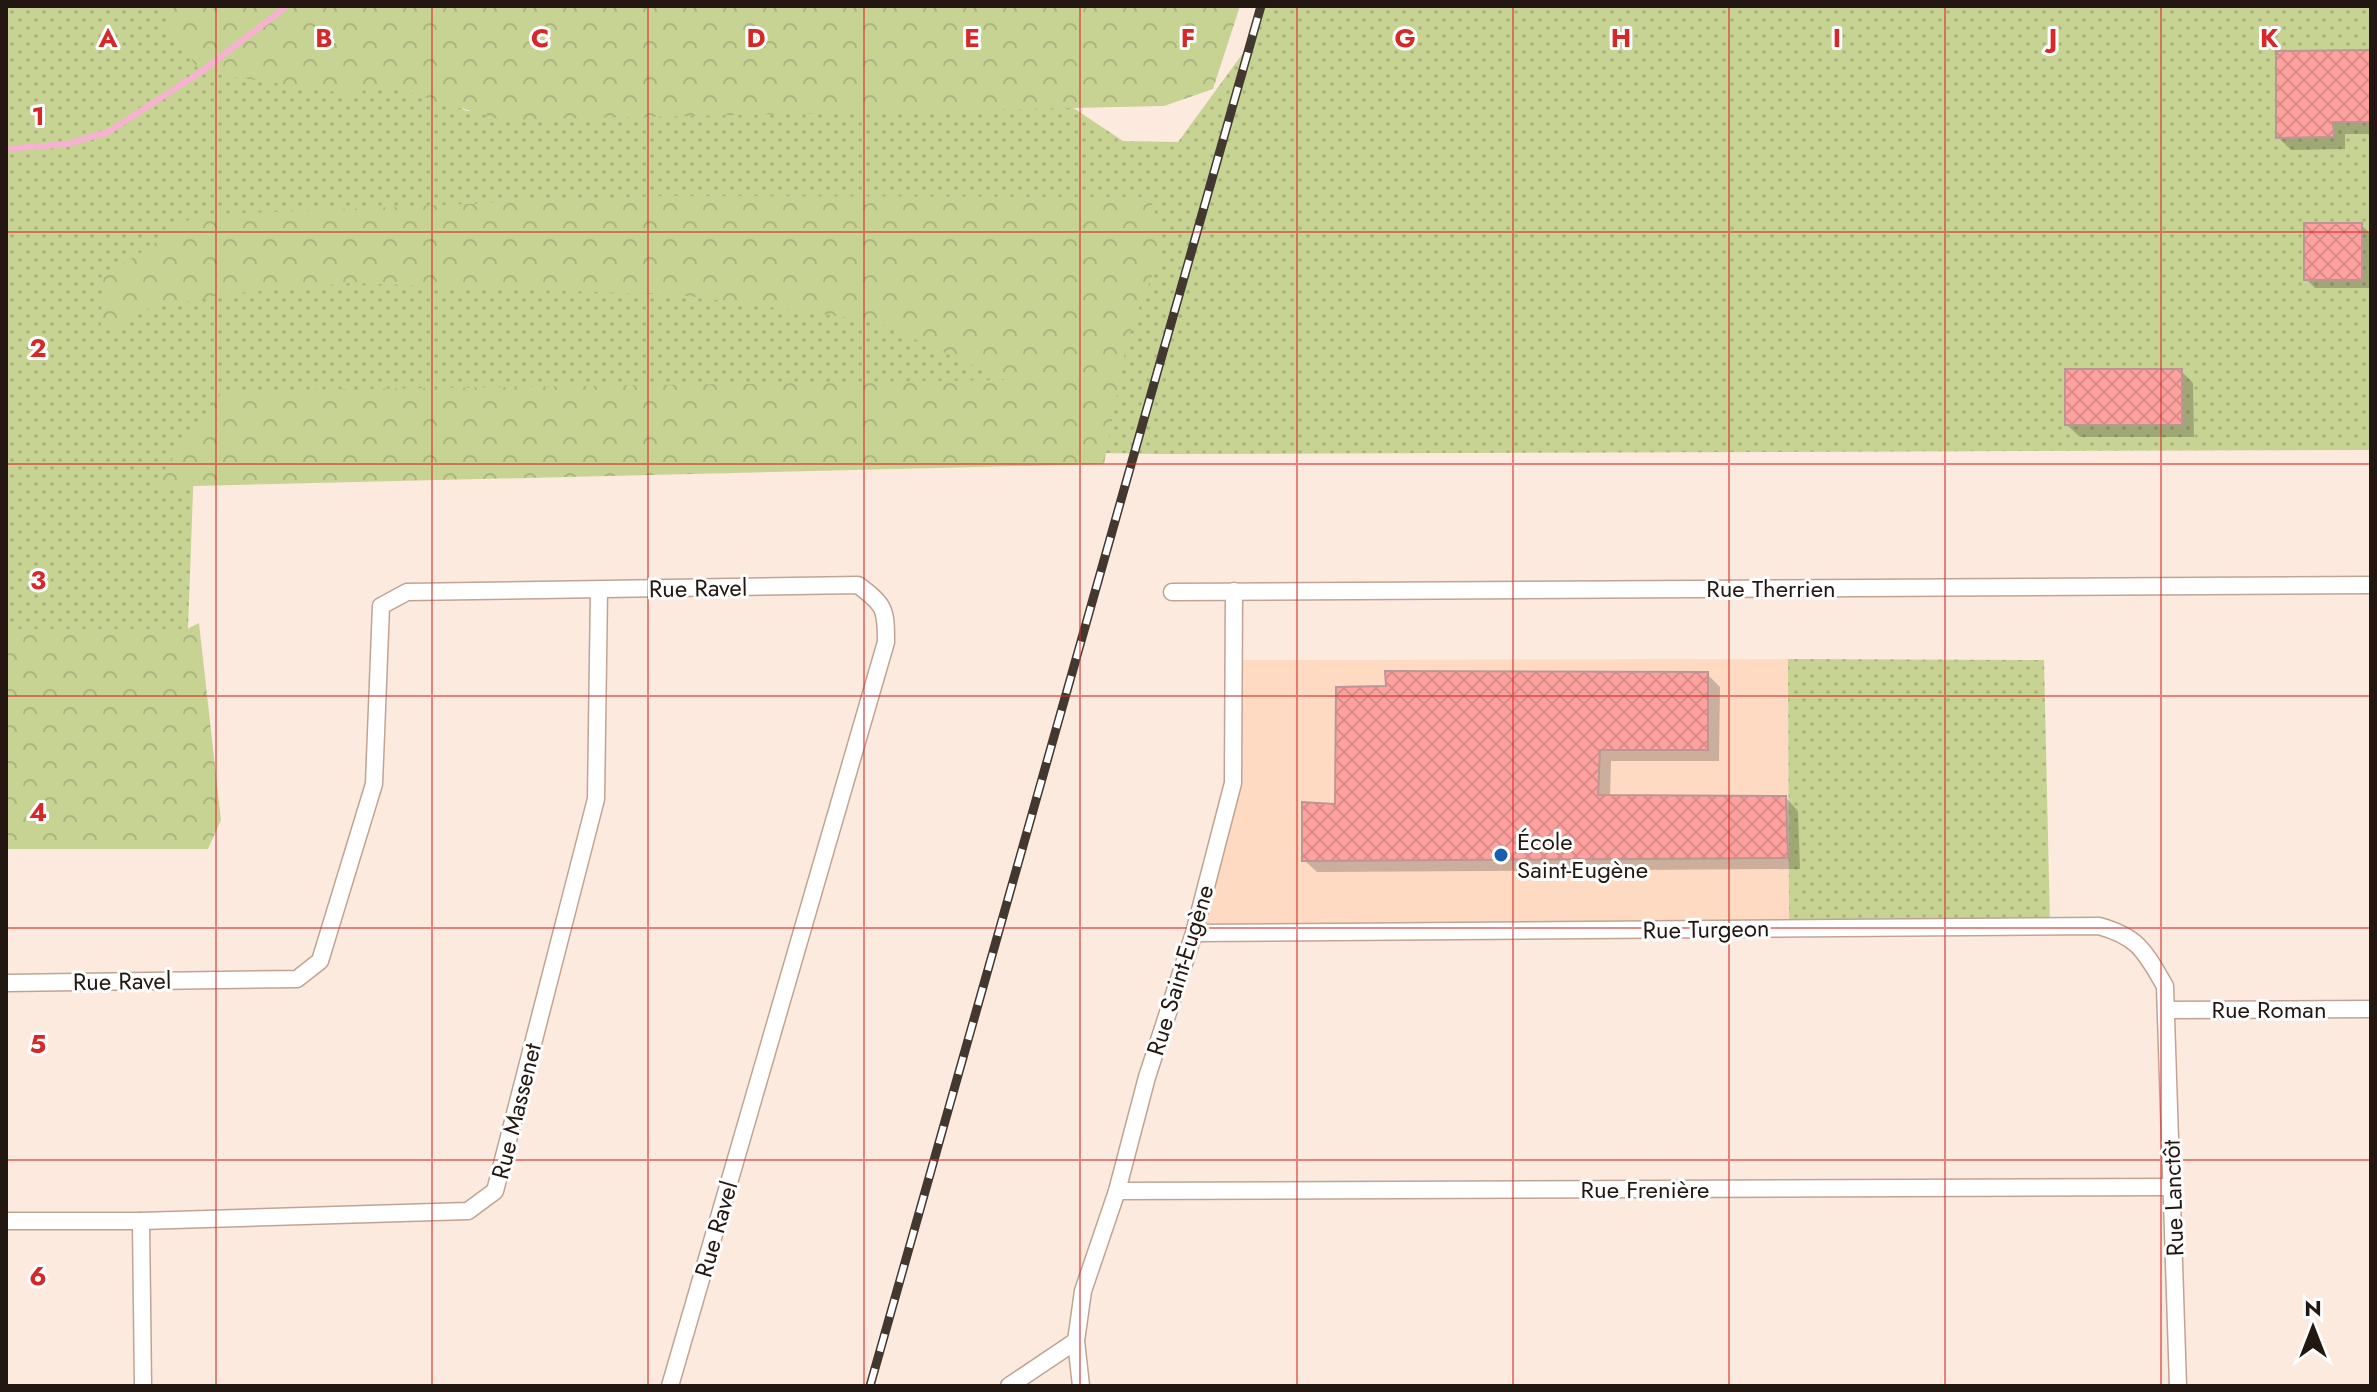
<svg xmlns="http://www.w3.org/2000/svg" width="2377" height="1392" viewBox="0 0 2377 1392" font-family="Jost,sans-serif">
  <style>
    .built { fill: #ffdac3 }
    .green { fill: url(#green-dots) }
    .forest { fill: url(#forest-crowns) }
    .shadow { fill: #0003 }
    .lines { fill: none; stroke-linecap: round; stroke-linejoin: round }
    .stream { stroke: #f7b2d1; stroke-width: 6 }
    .building { fill: url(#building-cross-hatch); stroke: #b99795; stroke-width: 2 }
    .minor-casing { stroke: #c0a493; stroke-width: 19 }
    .minor { stroke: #fff; stroke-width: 16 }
    .rail-casing { stroke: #433830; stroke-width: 9 }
    .rail { stroke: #fff; stroke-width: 6; stroke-dasharray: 18; stroke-linecap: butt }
    .grid { fill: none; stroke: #d62828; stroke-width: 2; stroke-opacity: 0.55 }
    .poi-dot { fill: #185eae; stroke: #fff; stroke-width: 3 }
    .labels { text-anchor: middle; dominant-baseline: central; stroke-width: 6; stroke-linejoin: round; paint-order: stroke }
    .street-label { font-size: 24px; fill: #221811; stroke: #fff }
    .poi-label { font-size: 24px; fill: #221811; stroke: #fff; text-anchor: start }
    .grid-label { font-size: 26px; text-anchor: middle; font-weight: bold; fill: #d62828; stroke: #fff; stroke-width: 6; stroke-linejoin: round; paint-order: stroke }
  </style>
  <defs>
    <pattern id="green-dots" width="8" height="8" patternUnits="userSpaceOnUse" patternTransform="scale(2)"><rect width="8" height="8" fill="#c7d393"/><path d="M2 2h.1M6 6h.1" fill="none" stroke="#abb47e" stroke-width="1.8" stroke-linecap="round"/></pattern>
    <pattern id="forest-crowns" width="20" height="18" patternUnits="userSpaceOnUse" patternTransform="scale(2)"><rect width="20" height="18" fill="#c7d393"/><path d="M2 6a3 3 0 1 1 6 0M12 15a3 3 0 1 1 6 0" fill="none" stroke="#abb47e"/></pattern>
    <pattern id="building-cross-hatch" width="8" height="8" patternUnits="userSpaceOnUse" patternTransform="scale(2)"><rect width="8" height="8" fill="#ffa29f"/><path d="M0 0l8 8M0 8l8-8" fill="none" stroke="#da8b88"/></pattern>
  </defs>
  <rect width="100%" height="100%" fill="#fdeadf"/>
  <polygon class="built" points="1788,659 1789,928 1194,933 1233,783 1234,660"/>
  <g class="green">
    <polygon points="6,6 285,6 327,46 467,111 703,99 1063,101 1123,141 1178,142 1257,34 1259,6 2371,6 2371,450 1163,454 195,437 188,629 6,630"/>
    <polygon points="1788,659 2044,660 2050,926 1789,928"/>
  </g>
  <g class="forest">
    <polygon points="168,6 1240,6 1213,89 1164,106 501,120 384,85 350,94 201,72 171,33"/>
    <polygon points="662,196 1150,197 1164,245 1128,337 1104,464 152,487 223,391 1005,380 874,321 680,295 351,283 226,294 131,312 114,331 101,326 103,278 196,215"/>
    <polygon points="199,623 221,820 208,849 6,849 6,629 187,629"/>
  </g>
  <g class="shadow">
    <polygon points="2371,52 2371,134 2345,134 2345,149 2291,150 2278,137"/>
    <polygon points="2361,225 2371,234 2371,288 2315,288 2306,279"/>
    <polygon points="2181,371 2193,383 2194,437 2080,437 2067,425"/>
    <polygon points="1707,674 1720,687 1719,761 1611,761 1610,797 1786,798 1798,811 1800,869 1317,872 1304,860 1337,806"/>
  </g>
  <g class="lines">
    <polyline class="stream" points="6,149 67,144 108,132 201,72 287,6"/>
  </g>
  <g class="building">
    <polygon points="2371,50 2371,122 2333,122 2334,137 2276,138 2276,51"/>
    <rect x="2304" y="223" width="58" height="57"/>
    <rect x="2065" y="369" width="117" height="56"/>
    <polygon points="1385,671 1708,672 1708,750 1600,750 1598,795 1786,796 1788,858 1302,861 1302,802 1335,804 1336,687 1386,686"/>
  </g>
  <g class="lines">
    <defs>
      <g id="minor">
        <polyline points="1172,592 2371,585"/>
        <path d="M1194,933L2099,926C2139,937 2145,952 2165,986L2178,1386"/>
        <path d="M6,983L297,979L320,961L374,784L381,606L407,592L858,585C885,605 886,609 886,642L670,1386"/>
        <polyline points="2168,1010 2371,1009"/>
        <polyline points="1117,1191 2173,1187"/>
        <polyline points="6,1221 141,1221 468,1211 495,1191 596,799 599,590"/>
        <polyline points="141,1221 143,1386"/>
        <polyline points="1009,1386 1076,1341"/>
        <polyline points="1081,1386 1076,1341 1083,1291 1117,1191 1147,1077 1194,933 1233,783 1234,591"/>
      </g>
    </defs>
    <use href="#minor" class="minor-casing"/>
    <use href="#minor" class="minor"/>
    <defs>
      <polyline id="rail" points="870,1386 1261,6"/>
    </defs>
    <use href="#rail" class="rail-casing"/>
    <use href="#rail" class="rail"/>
  </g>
  <path class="grid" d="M216,6V1386M432,6V1386M648,6V1386M864,6V1386M1080,6V1386M1297,6V1386M1513,6V1386M1729,6V1386M1945,6V1386M2161,6V1386M6,232H2371M6,464H2371M6,696H2371M6,928H2371M6,1160H2371"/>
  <circle class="poi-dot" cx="1501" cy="855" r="8"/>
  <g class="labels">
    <g class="street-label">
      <text transform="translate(698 588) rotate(-1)">Rue Ravel</text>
      <text x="1771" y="588">Rue Therrien</text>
      <text transform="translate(1706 929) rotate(-1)">Rue Turgeon</text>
      <text transform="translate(1180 970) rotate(-73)">Rue Saint-Eugène</text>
      <text transform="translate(122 981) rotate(-1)">Rue Ravel</text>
      <text x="2269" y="1009">Rue Roman</text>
      <text transform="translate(516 1111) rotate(-76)">Rue Massenet</text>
      <text x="1645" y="1189">Rue Frenière</text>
      <text transform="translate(2173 1198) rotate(-92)">Rue Lanctôt</text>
      <text transform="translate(716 1229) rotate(-74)">Rue Ravel</text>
    </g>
    <g class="poi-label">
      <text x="1517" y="841">École<tspan x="1517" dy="28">Saint-Eugène</tspan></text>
    </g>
  </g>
  <g class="grid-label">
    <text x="108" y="47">A</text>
    <text x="324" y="47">B</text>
    <text x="540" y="47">C</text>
    <text x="756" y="47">D</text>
    <text x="972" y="47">E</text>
    <text x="1188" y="47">F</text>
    <text x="1405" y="47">G</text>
    <text x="1621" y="47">H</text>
    <text x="1837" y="47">I</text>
    <text x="2053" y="47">J</text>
    <text x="2269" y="47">K</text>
    <text x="38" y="125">1</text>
    <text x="38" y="357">2</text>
    <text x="38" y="589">3</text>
    <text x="38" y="821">4</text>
    <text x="38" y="1053">5</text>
    <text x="38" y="1285">6</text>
  </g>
  <rect width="2377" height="1392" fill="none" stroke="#221811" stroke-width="16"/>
  <g transform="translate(2313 1328)" stroke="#ffffff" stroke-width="6" paint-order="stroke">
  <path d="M0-6L14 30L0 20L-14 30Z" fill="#221811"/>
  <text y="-12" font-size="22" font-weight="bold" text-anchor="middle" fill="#221811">N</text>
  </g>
</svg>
